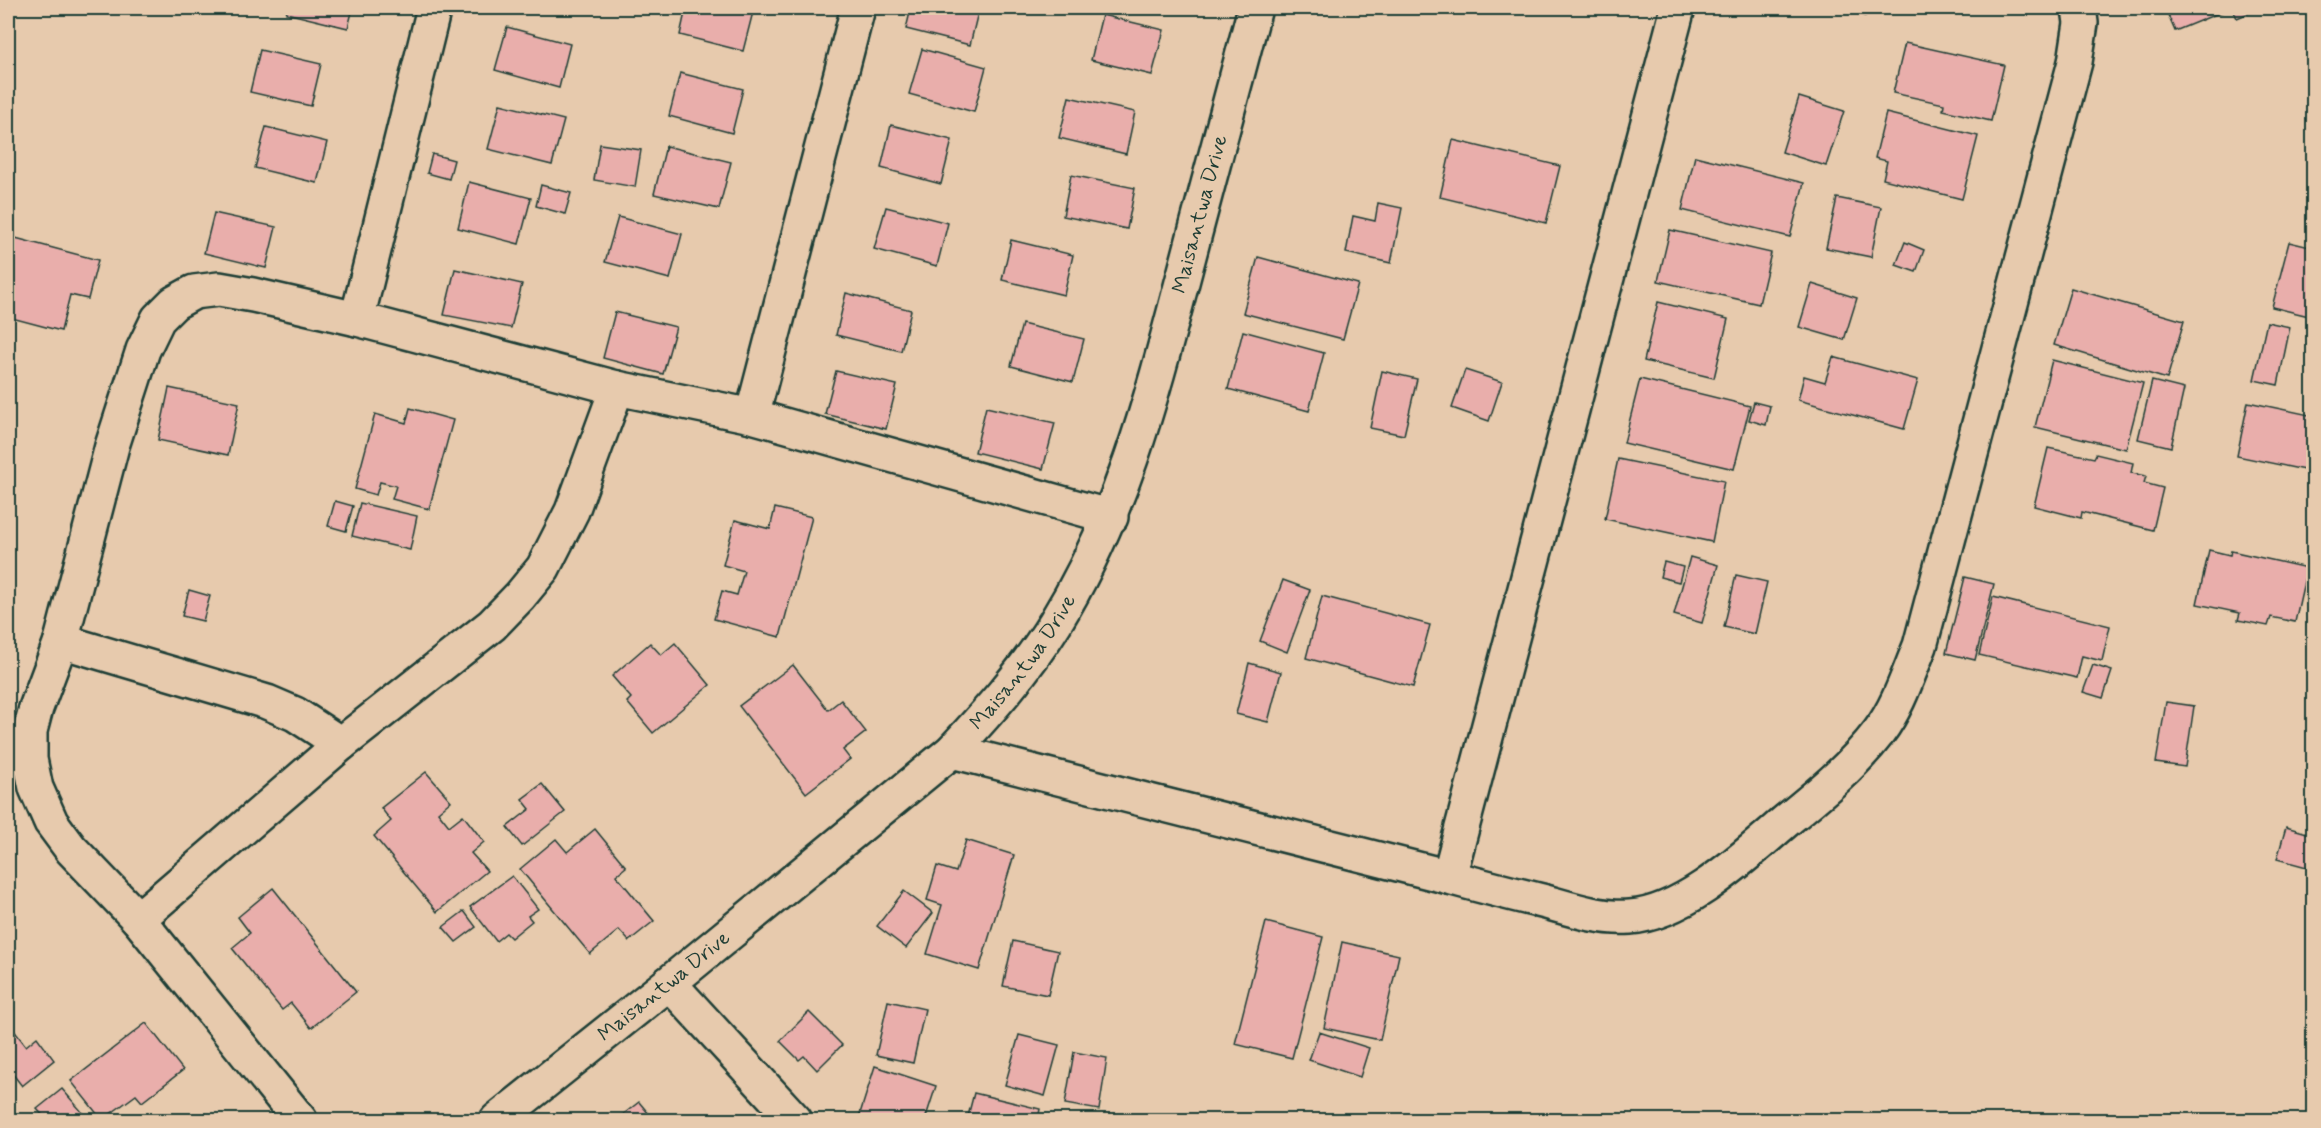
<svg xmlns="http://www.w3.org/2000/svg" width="2321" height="1128" viewBox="0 0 2321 1128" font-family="Mynerve,sans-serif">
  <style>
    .building { fill: #e9aeab; stroke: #1f3d34; stroke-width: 1.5 }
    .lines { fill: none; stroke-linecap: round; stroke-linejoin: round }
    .street-casing { stroke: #1f3d34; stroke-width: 38 }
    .street { stroke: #e7caad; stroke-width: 33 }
    .labels { text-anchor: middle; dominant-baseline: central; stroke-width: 4.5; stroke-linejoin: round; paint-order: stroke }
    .street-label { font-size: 21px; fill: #1f3d34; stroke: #e7caad }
  </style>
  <rect width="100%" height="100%" fill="#e7caad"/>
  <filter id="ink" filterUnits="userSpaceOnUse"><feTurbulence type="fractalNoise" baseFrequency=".0167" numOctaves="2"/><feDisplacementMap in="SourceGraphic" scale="12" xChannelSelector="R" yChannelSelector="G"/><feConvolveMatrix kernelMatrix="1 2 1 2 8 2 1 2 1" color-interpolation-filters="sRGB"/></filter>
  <g filter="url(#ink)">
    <g class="building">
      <polygon points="288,8 353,8 348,28 286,13"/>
      <polygon points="686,8 754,8 743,51 680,35"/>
      <polygon points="911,8 979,8 970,45 906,29"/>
      <polygon points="1835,8 1868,8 1865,16"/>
      <polygon points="2165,8 2231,8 2175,31"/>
      <polygon points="2232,8 2261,8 2237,18"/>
      <polygon points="1102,15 1164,30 1152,75 1091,60"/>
      <polygon points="507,27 570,44 559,88 495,70"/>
      <polygon points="1905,43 2004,65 1991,121 1943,110 1944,104 1893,93"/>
      <polygon points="922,49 986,67 974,112 909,94"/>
      <polygon points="260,50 321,64 311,106 250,92"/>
      <polygon points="680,73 743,89 732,133 669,116"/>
      <polygon points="1069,97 1135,112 1126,154 1059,138"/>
      <polygon points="1799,97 1844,111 1826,166 1782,152"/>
      <polygon points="500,104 564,120 552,165 488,149"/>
      <polygon points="1886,113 1978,136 1962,199 1883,179 1887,161 1875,158"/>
      <polygon points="891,125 952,140 941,184 881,168"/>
      <polygon points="266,127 327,142 317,183 255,168"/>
      <polygon points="1453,140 1560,166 1546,223 1440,197"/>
      <polygon points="600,144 641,150 635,187 594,180"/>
      <polygon points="666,146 731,162 719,209 654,194"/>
      <polygon points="432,154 454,160 449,179 427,173"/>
      <polygon points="1695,156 1804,183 1790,237 1682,210"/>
      <polygon points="1071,175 1135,188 1127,229 1063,216"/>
      <polygon points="469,182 531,198 519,244 458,228"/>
      <polygon points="541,185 571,193 565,214 536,206"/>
      <polygon points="1837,198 1881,207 1871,257 1826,248"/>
      <polygon points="2314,200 2314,222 2307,220"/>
      <polygon points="1378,203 1402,208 1391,263 1346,253 1353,216 1375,221"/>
      <polygon points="886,207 948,223 937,266 874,249"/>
      <polygon points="214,213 276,227 266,268 204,253"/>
      <polygon points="618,217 682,234 670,279 605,262"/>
      <polygon points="1670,230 1771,253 1759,304 1658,281"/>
      <polygon points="8,236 98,260 88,299 70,295 61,331 8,317"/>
      <polygon points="1011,240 1073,255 1064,295 1002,280"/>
      <polygon points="1905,242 1924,250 1916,272 1896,265"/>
      <polygon points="2289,242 2314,248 2314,297 2309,316 2272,307"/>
      <polygon points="1258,257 1358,284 1343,339 1243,313"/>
      <polygon points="455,269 522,284 511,328 444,315"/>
      <polygon points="1812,284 1857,298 1844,340 1799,327"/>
      <polygon points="2071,288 2184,321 2167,379 2054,345"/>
      <polygon points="846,293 911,310 901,351 836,335"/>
      <polygon points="1658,302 1728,319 1714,378 1644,361"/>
      <polygon points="615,312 676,327 663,374 603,358"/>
      <polygon points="2267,322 2290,327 2278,385 2254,380"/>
      <polygon points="1022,324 1084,339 1073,382 1011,366"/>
      <polygon points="1243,331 1324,353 1309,411 1228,389"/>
      <polygon points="1833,357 1918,380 1904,429 1798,400 1804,376 1825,382"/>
      <polygon points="2052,360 2143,383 2126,449 2035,427"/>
      <polygon points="1465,370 1502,382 1489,421 1452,408"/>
      <polygon points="836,371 897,385 886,429 825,414"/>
      <polygon points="1382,371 1417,379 1404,435 1370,428"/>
      <polygon points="1640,379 1750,406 1734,469 1624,443"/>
      <polygon points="2152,381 2184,389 2171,447 2138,439"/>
      <polygon points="169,388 239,403 228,455 158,440"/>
      <polygon points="1754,402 1770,406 1766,425 1749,420"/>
      <polygon points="2248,402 2314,416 2314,472 2237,456"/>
      <polygon points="986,407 1055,423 1043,469 975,452"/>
      <polygon points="410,408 453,420 429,509 392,499 396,486 380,482 376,495 355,489 375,414 406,423"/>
      <polygon points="2048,448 2094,458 2096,454 2133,463 2131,473 2146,476 2144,483 2163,488 2153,530 2082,512 2081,518 2034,506"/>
      <polygon points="1618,459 1724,481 1712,542 1605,519"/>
      <polygon points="335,501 353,506 346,531 328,526"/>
      <polygon points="360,503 417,516 410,550 352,536"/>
      <polygon points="775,508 812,517 780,637 714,619 722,591 737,595 744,571 723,565 735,520 770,529"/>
      <polygon points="2209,550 2230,555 2231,551 2307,568 2295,622 2271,617 2268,626 2238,620 2240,613 2197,604"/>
      <polygon points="1690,557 1718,565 1702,623 1674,615"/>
      <polygon points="1664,562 1683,567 1679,582 1660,577"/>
      <polygon points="1736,575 1767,582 1755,634 1724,627"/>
      <polygon points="1965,577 1994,584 1975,660 1946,653"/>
      <polygon points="1283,580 1310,590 1287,652 1260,641"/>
      <polygon points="189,590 210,596 203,621 182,616"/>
      <polygon points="1322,596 1430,625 1413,687 1306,658"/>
      <polygon points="1993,597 2110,626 2102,661 2082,656 2077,678 1979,655"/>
      <polygon points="650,643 661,655 675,643 710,685 653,733 627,702 631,698 612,676"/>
      <polygon points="1249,663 1281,672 1268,722 1236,714"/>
      <polygon points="793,665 828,710 841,700 866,732 843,750 850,759 806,793 739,706"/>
      <polygon points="2093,665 2112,671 2103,698 2083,692"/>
      <polygon points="2166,702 2194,706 2185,767 2156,763"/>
      <polygon points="426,772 451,801 438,812 449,826 463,815 484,842 471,853 487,871 437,912 374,836 391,821 381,808"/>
      <polygon points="542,784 565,812 522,846 507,827 530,809 522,799"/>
      <polygon points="2286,827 2314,835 2314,869 2277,859"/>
      <polygon points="595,829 626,867 616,875 654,921 629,941 619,930 590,954 520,869 556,839 567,852"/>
      <polygon points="966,840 1014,855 979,970 927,954 942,905 927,900 937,866 956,872"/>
      <polygon points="512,876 538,909 528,916 532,921 511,938 506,933 496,941 470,907"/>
      <polygon points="273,888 356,992 311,1028 291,1003 282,1010 232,948 250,933 238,917"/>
      <polygon points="904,891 933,913 906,948 877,926"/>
      <polygon points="464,911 476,927 456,942 443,927"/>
      <polygon points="1266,922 1323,937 1292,1058 1235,1044"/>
      <polygon points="1013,941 1058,951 1048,995 1003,986"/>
      <polygon points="1342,942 1399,955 1380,1040 1324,1028"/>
      <polygon points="888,1001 925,1009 913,1063 876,1055"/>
      <polygon points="809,1012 842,1045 817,1070 804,1056 799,1060 780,1041"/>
      <polygon points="146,1023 183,1070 142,1102 136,1095 102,1120 71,1081"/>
      <polygon points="9,1024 26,1046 37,1037 54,1060 22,1086 8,1068 8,1026"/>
      <polygon points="1319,1032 1369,1048 1360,1077 1309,1060"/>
      <polygon points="1019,1035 1059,1045 1045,1096 1005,1085"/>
      <polygon points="1074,1052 1107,1058 1099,1110 1065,1104"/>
      <polygon points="875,1066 936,1086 925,1120 858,1120"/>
      <polygon points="62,1089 89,1120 47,1120 37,1109"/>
      <polygon points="974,1093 1040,1109 1038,1120 967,1120"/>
      <polygon points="639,1102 654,1120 616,1120"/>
    </g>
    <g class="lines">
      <defs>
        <g id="street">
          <polyline points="357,319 434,8"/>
          <polyline points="752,416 858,8"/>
          <polyline points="61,641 267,702 295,714 341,744"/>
          <polyline points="952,751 1449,877 1678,8"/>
          <path d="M1449,877C1481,886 1513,894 1546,902C1574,910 1601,919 1630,917C1686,913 1747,854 1787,820C1820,793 1853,766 1879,732C1898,707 1908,675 1920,646L2075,62L2081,23L2079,8"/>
          <polyline points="138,919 341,744 492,625 520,596 543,568 572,511 617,388"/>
          <polyline points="669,983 795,1120"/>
          <polyline points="300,1120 138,919 71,849 51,822 36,788 30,759 30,731 36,708 61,641 112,446 143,350 158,319 174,303 194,292 219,289 253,295 357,319 617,388 752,416 1111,517"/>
          <path id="s1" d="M497,1120L669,983L952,751C989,711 1026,670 1055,623C1123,512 1152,396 1185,271C1208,183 1232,95 1255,8"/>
        </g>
      </defs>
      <use href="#street" class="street-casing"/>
      <use href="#street" class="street"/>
    </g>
  </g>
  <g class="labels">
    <g class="street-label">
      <text stroke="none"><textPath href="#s1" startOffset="1186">Maisantwa Drive</textPath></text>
      <text stroke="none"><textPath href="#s1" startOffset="700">Maisantwa Drive</textPath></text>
      <text stroke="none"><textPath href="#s1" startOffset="214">Maisantwa Drive</textPath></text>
    </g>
  </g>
  <rect width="2321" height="1128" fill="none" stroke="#e7caad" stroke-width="30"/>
  <rect x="15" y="15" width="2291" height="1098" fill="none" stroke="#1f3d34" stroke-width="2" filter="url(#ink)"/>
</svg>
